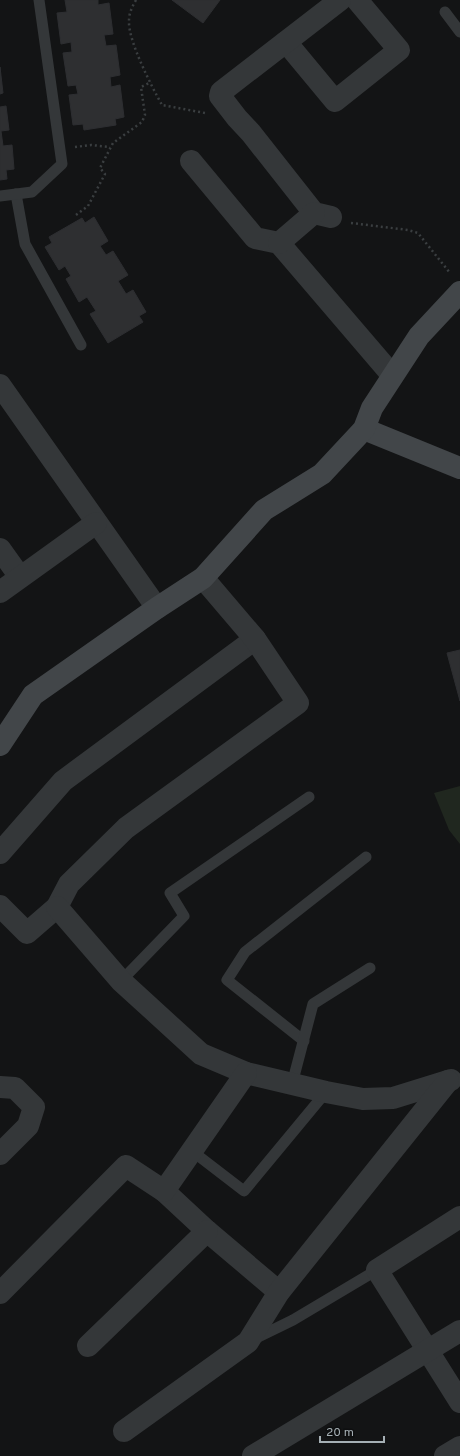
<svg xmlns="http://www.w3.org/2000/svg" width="460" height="1456" viewBox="0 0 460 1456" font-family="Overpass,sans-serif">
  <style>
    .green { fill: #20271f }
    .building { fill: #2e2f31; stroke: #2d2e31 }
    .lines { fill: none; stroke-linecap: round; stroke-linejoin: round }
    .path { stroke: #3a3e40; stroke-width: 2.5; stroke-dasharray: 2 3; stroke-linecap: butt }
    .lane { stroke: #343739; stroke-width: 11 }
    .street { stroke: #343739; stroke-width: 22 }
    .secondary { stroke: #424649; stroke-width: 22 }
  </style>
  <rect width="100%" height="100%" fill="#131415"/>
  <polygon class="green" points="460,786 460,844 449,830 434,793"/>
  <g class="building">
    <polygon points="65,0 98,0 98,5 109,3 113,34 104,35 106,46 116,45 120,75 110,77 111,87 120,85 124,117 115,119 116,125 84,130 83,124 73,125 69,95 78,94 76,85 68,86 63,53 72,52 71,42 61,44 57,13 67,12"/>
    <polygon points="172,0 220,0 203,23"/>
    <polygon points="0,67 3,93 0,94"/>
    <polygon points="6,106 9,130 1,131 3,146 12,145 14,169 6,170 7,179 0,180 0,107"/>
    <polygon points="94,217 108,241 100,246 106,255 113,251 128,275 118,281 126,294 133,290 146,312 139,316 143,322 108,343 90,314 96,311 87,297 79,302 66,279 71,276 65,266 59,270 45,247 52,243 49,237 82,218 85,223"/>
    <polygon points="460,650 460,701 447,653"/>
  </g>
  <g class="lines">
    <g class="path">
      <path d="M136,0C132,7 129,13 129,21C128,41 152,87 162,105L205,113"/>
      <polyline points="75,147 91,145 110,147"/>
      <polyline points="76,215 88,206 105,174 100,168 113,143 142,122 145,115 141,87 151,82"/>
      <polyline points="351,223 408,230 418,233 450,273"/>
    </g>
    <g class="lane">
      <polyline points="445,12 460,32"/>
      <polyline points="16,194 25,244 81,345"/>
      <polyline points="0,196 32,192 62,164 39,0"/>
      <polyline points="121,981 184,916 170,893 309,797"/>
      <polyline points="304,1041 227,980 245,952 366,857"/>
      <polyline points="292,1084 313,1004 370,968"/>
      <polyline points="192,1151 244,1191 326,1092"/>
      <polyline points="254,1339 293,1320 377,1270"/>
    </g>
    <g class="street">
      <polyline points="286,42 335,101 399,50 357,0"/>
      <polyline points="191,161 255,238 279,243 392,375"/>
      <polyline points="331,217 314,213 251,133 237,118 220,96 221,92 340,0"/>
      <polyline points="279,243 314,213"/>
      <polyline points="0,385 157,608"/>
      <polyline points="0,549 20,577"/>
      <polyline points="0,592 96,523"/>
      <polyline points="0,853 63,781 255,639"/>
      <polyline points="0,906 27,933 57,907 69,884 126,828 298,703 255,639 203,578"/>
      <polyline points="57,907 121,981 201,1054 246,1073 326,1092 363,1099 393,1098 451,1080"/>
      <polyline points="0,1087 15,1088 34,1107 28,1126 0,1154"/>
      <polyline points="164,1191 207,1231 279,1292"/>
      <polyline points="460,1217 377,1270 460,1402"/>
      <polyline points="0,1293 126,1166 164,1191 246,1073"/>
      <polyline points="88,1346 207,1231"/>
      <polyline points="124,1431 248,1342 279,1292 448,1081"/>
      <polyline points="253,1456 460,1331"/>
      <polyline points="445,1456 460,1447"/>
    </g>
    <g class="secondary">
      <polyline points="364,429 460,468"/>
      <polyline points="0,745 33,695 157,608 203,578 264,510 322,474 364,429 372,408 419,336 460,292"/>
    </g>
  </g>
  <path d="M320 1436v6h64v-6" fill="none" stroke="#a5afb4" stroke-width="2"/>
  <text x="326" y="1436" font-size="12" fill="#a5afb4" stroke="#0e0f10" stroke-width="3" paint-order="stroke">20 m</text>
</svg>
